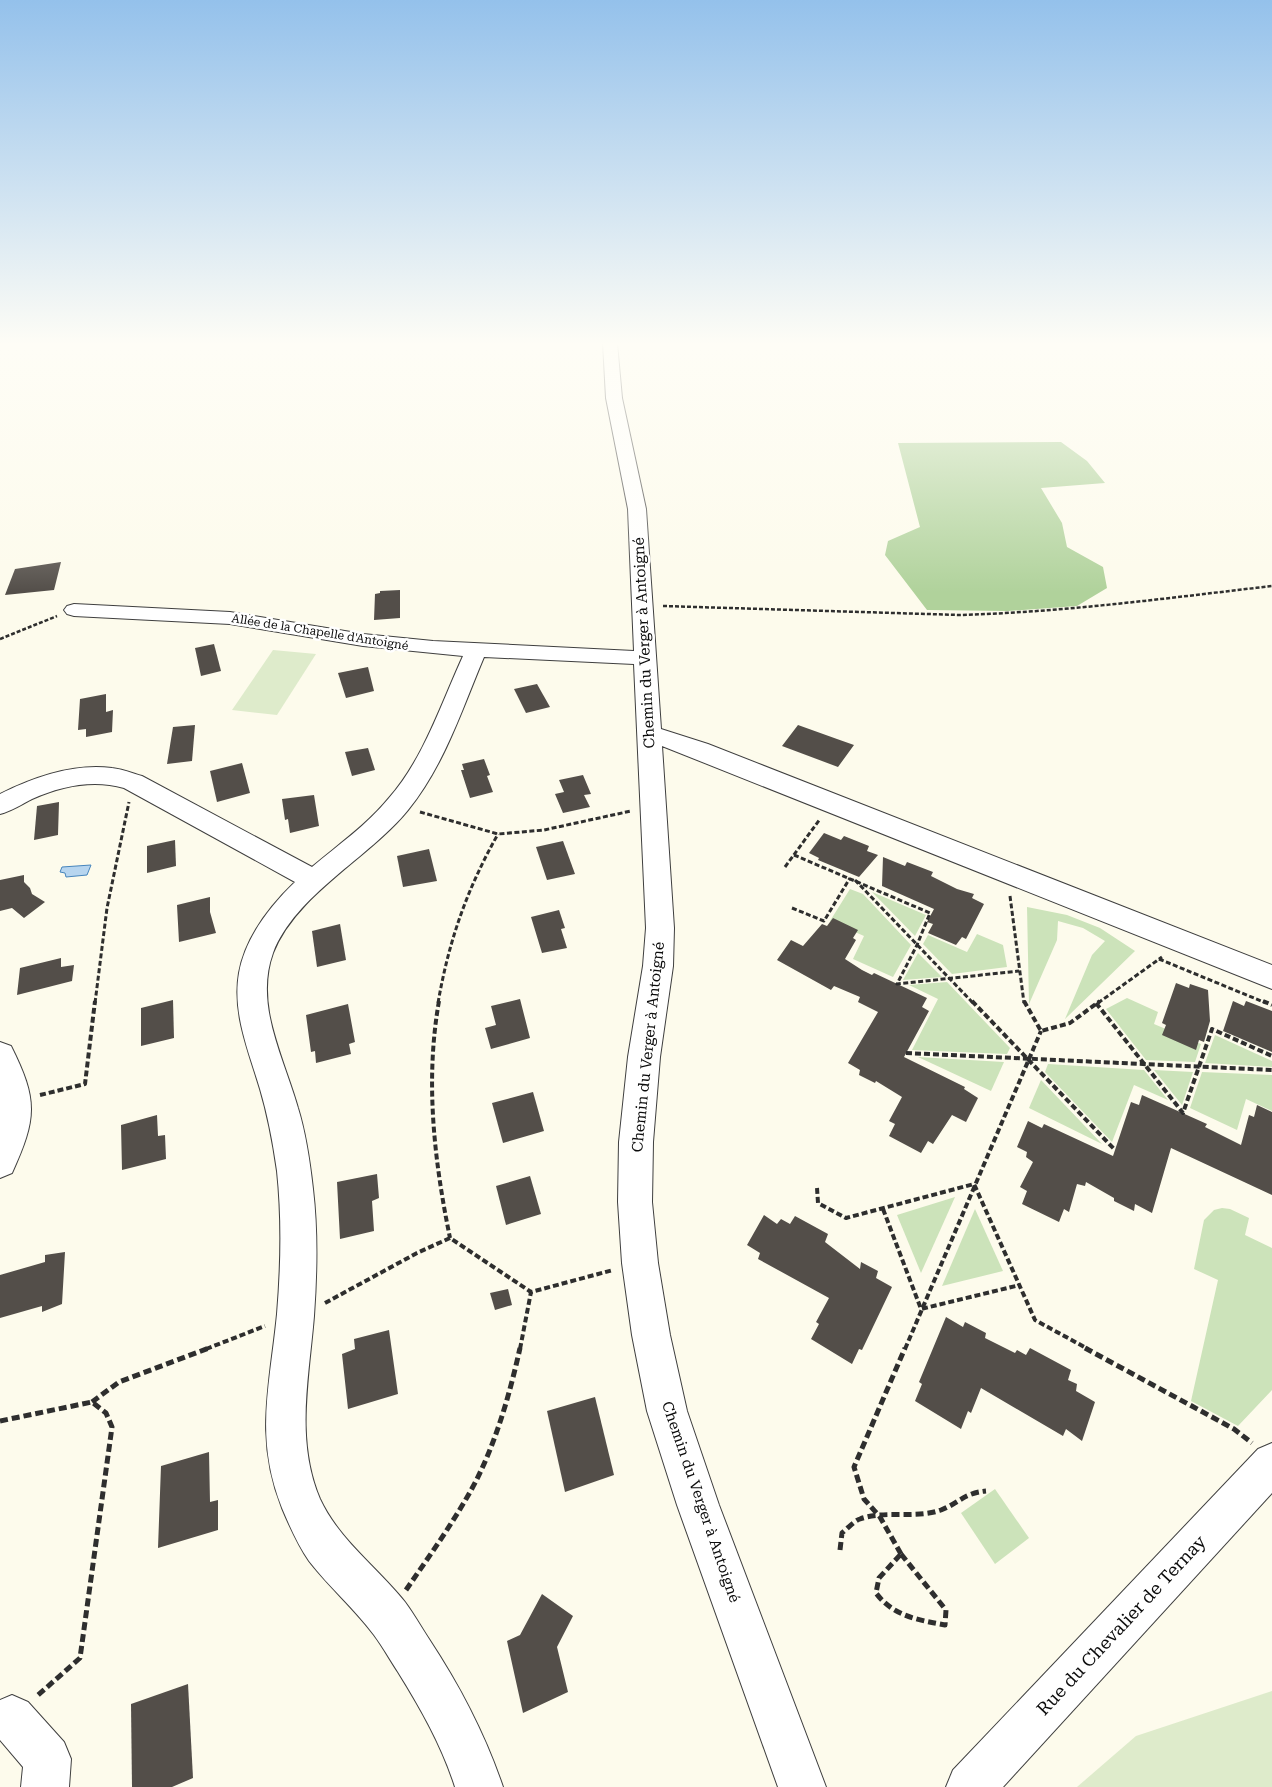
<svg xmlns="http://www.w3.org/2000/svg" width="1272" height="1787" viewBox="0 0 1272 1787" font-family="'Roboto Serif',serif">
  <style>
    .green { fill: #cce3ba }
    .forest { fill: #b0d29b }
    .pitch { fill: #deebcb }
    .water { fill: #b7d5ef; stroke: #4685bd }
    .building { fill: #534e49 }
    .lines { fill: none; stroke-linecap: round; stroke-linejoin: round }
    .minor-casing { stroke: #3f3f3f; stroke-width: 2 }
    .path-far3 { stroke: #2e2e2e; stroke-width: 2.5; stroke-dasharray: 4 2; stroke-linecap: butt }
    .path-far2 { stroke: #2e2e2e; stroke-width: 3; stroke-dasharray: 5 2.5; stroke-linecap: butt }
    .path-far1 { stroke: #2e2e2e; stroke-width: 4; stroke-dasharray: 6 3; stroke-linecap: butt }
    .path { stroke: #2e2e2e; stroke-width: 5; stroke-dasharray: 8 4; stroke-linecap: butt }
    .minor { fill: #fff; fill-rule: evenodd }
    .labels { text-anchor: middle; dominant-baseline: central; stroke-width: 5; stroke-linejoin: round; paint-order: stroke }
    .far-street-label { font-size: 12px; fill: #0c0c0c; stroke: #fff }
    .street-label { font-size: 15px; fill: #0c0c0c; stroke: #fff }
    .near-street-label { font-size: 18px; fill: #0c0c0c; stroke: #fff }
  </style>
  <rect width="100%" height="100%" fill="#fdfbec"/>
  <g class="green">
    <polygon points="850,889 863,894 911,945 893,977 853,959 864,936 830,921"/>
    <polygon points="872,892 926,915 915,936"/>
    <polygon points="1027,907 1067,915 1100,928 1135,951 1065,1019 1092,955 1105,941 1083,928 1058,921 1057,940 1029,1004"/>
    <polygon points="977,934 1003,945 1007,967 952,974 923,944 928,935 967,952"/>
    <polygon points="918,953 942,977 903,980"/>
    <polygon points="947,982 1010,1048 1007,1054 912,1050 938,999 909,985"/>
    <polygon points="1127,998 1158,1012 1154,1024 1201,1044 1195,1062 1146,1060 1106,1009"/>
    <polygon points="1215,1035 1272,1061 1272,1067 1205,1063"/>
    <polygon points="918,1057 1004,1062 991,1091"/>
    <polygon points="1048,1064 1144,1070 1168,1100 1134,1085 1112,1142 1045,1072"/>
    <polygon points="1154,1070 1193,1072 1182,1105"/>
    <polygon points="1202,1072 1272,1075 1272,1111 1246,1099 1237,1130 1190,1108"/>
    <polygon points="1041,1080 1102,1144 1029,1108"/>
    <polygon points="955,1197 921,1273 897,1215"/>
    <polygon points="1222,1208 1230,1209 1249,1218 1245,1235 1272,1248 1272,1390 1238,1426 1191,1401 1218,1280 1194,1269 1204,1220 1214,1210"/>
    <polygon points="975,1209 1003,1271 942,1286"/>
    <polygon points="995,1489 1029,1538 995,1564 961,1513"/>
  </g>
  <polygon class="forest" points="1061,442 1087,461 1105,483 1041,488 1062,523 1067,547 1103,567 1107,588 1077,606 1008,611 927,610 885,555 888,541 920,527 898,443"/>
  <g class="pitch">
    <polygon points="273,650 316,654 277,715 232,710"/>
    <polygon points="1272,1691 1272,1787 1077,1787 1136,1736"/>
  </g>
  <polygon class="water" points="91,865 87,875 66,877 65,873 60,872 62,867"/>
  <g class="building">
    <polygon points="61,562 54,590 5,595 15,569"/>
    <polygon points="400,590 400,618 374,620 375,594 380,593 380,591"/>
    <polygon points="214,644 221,671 201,676 195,648"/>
    <polygon points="368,667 374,691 346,698 338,673"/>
    <polygon points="537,684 550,707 526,713 514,689"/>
    <polygon points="106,694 106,712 113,710 112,732 86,737 86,729 78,730 80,699"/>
    <polygon points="195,725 192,761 167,764 173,727"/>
    <polygon points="798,725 837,739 854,745 838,767 782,746"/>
    <polygon points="368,748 375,770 352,776 345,752"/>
    <polygon points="484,759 490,775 487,776 493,792 470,798 461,770 464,770 462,764"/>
    <polygon points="242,763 250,793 217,802 210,771"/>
    <polygon points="583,775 591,794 584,795 590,807 563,813 555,794 564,792 559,780"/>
    <polygon points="314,795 319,826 290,833 288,819 285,820 282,799"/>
    <polygon points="59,802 58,835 34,840 37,806"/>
    <polygon points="824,833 841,840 844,836 869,846 867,851 878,855 859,877 818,860 819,858 809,853"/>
    <polygon points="175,840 176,866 147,873 147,846"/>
    <polygon points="563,841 575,874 547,880 536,847"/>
    <polygon points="429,849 437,881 403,887 397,856"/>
    <polygon points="883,857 905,866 907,862 933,872 931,876 957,889 974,894 972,898 984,904 966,939 962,937 956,945 928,933 933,924 927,922 934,909 882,886"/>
    <polygon points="24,875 24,882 30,888 32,894 45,902 24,918 12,908 0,911 0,880"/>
    <polygon points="210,897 210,912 216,933 179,942 177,905"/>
    <polygon points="559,910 565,928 561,929 567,948 542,953 531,917"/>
    <polygon points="833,918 858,930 853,938 856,940 845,959 862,970 872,975 874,973 927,998 922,1007 929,1011 904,1057 965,1087 964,1089 978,1098 966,1122 952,1115 933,1144 928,1141 921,1153 889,1136 895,1124 889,1121 902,1097 876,1081 875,1083 859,1075 860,1070 848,1063 878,1012 858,1002 860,997 834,986 831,990 777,960 791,940 803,946 822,924 827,926"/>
    <polygon points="340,924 346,960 317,967 312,931"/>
    <polygon points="61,958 61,967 74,965 72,981 17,995 20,968"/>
    <polygon points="1176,983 1189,988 1190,984 1208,990 1210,1021 1204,1042 1199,1040 1196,1050 1162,1035 1166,1025 1162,1023"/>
    <polygon points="520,999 530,1038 491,1049 485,1028 496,1025 491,1006"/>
    <polygon points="173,1000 174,1038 141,1046 141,1008"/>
    <polygon points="1233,1001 1244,1006 1246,1001 1272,1011 1272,1052 1223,1031"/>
    <polygon points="348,1004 355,1042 349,1044 351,1054 316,1063 315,1051 311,1052 306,1015"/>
    <polygon points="533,1092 544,1131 503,1143 492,1103"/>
    <polygon points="1142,1095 1207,1124 1205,1127 1241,1145 1249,1115 1254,1117 1257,1105 1272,1112 1272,1195 1171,1148 1152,1213 1135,1204 1134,1211 1114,1201 1114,1198 1086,1182 1085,1186 1077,1184 1069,1212 1064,1209 1059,1222 1022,1204 1027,1191 1020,1187 1033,1162 1026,1157 1027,1152 1017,1147 1028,1121 1042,1128 1044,1124 1113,1156 1131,1102 1139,1105"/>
    <polygon points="157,1115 158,1136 165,1135 166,1159 122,1170 121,1125"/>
    <polygon points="377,1174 379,1198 372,1201 374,1231 340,1239 337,1182"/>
    <polygon points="530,1176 541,1214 506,1225 496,1186"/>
    <polygon points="764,1215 777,1224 781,1219 790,1224 795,1216 828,1234 825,1242 860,1269 861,1262 878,1271 876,1278 892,1287 862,1350 859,1349 852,1364 811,1339 819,1324 816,1322 829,1298 758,1259 760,1253 747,1245"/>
    <polygon points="65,1252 62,1304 42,1312 42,1306 0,1318 0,1275 45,1262 45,1255"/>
    <polygon points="508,1289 512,1305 495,1310 490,1293"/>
    <polygon points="946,1317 963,1327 965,1322 986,1333 985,1338 1015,1353 1017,1350 1026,1355 1030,1348 1071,1370 1068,1380 1077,1384 1076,1391 1095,1402 1082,1441 1066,1429 1063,1436 981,1388 971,1413 968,1411 961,1429 915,1401 922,1384 919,1382"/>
    <polygon points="389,1330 398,1394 348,1409 342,1354 355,1349 354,1339"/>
    <polygon points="595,1397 614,1475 565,1492 547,1411"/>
    <polygon points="209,1452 210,1502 218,1500 218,1530 158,1548 161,1466"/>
    <polygon points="542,1594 573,1616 557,1647 568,1692 523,1713 507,1641 520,1635"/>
    <polygon points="188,1684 193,1778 172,1787 132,1787 131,1704"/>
  </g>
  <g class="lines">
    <defs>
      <g id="minor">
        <path d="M603,343H617L622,398L646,509L661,729L708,744L1272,965V989L662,746L674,928L673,966L660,1057L653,1142L652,1202L658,1263L670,1335L687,1411L719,1505L826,1787H778L677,1505L647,1411L632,1335L622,1263L618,1202L619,1142L628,1057L643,966L646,928L634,664L484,657C462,709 444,766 408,810C369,858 295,895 273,953C254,1005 284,1058 298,1108C306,1134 310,1162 313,1189C318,1231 317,1274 314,1316C309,1378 295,1440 320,1499C339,1540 377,1567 405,1602C414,1614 421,1627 429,1639C460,1686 485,1734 503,1787H455C442,1746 421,1709 398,1672C390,1660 383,1647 374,1635C355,1609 329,1587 309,1561C298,1545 290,1527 282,1508C254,1437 270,1386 277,1314C281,1266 282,1218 277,1171C273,1143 268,1116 260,1089C249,1052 232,1013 239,973C245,938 270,906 295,882L124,788C93,779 61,786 32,799C22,804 12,811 0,814V794C34,777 74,763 112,768C122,769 132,773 142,776L312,867C338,845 367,825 389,798C424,758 441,704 463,656L363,646L230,624L74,616L67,614L64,610L67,606L74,604L230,612L363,634L433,641L634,651L628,509L606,398Z"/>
        <path d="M0,1042L11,1046C38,1100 37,1118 12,1173L0,1178Z"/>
        <polygon points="1272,1443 1272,1493 1003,1787 946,1787 953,1770 1258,1449"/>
        <polygon points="12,1695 28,1702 64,1742 71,1759 69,1787 21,1787 23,1767 0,1740 0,1700"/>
      </g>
    </defs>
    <use href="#minor" class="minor-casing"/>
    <g class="path-far3">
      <path d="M663,606L960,615C1065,612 1168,598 1272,586"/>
      <polyline points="0,639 57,616"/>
    </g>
    <g class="path-far2">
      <polyline points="420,812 498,834 544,830 631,811"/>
      <polyline points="794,855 930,913 917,945 897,984 1019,971"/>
      <polyline points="785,867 820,819"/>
      <polyline points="855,880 973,1003"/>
      <polyline points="1010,896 1024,1003"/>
      <polyline points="792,908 824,921 850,878"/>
      <polyline points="1159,959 1266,1003"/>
      <polyline points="95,1003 107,908 129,802"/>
      <path d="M438,1003C449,940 467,889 498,834"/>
      <polyline points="1098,1003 1162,957"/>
    </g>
    <g class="path-far1">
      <path d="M439,1001C425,1080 434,1160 450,1238"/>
      <polyline points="972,1001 1115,1150"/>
      <polyline points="1024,1001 1041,1031 1070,1023 1100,1001"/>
      <polyline points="1263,1001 1272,1005"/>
      <polyline points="1096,1003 1183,1113 1212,1029 1272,1056"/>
      <polyline points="906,1053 1272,1070"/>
      <polyline points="40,1095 85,1084 95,1001"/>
      <polyline points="817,1188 818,1203 846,1218 974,1184 1035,1320 1088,1349"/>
      <polyline points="883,1209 921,1309 1020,1285"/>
      <polyline points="325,1303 417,1253 450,1238 531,1292 613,1270"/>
      <polyline points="206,1349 265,1326"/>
      <polyline points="520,1349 531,1292"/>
      <polyline points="905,1349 1041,1031"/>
    </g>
    <g class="path">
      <polyline points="1085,1348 1234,1429 1252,1443"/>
      <polyline points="92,1402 119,1382 209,1348"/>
      <polyline points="0,1421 92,1402 106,1413 112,1427 80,1658 37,1696"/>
      <path d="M840,1550L842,1533C847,1529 854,1521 860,1519C884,1510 916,1519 941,1510C959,1503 964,1493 986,1491"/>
      <path d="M901,1554L946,1610L945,1625C918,1620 893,1616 876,1593L879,1578Z"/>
      <polyline points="901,1554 880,1517 864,1499 854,1467 905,1348"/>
      <path d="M406,1590C430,1555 456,1519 476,1481C497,1439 510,1393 520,1348"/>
    </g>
    <use href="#minor" class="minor"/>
  </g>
  <linearGradient id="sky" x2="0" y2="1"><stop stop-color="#94c1eb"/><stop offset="0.58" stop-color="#fefdf6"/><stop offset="1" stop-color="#fefdf6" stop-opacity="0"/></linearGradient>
  <rect width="1272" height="593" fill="url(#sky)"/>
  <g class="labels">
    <g class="far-street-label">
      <text transform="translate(320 632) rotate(9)">Allée de la Chapelle d'Antoigné</text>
    </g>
    <g class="street-label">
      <text transform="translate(644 643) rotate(-93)">Chemin du Verger à Antoigné</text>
      <text transform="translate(648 1047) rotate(-84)">Chemin du Verger à Antoigné</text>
      <text transform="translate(701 1502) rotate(71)">Chemin du Verger à Antoigné</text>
    </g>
    <g class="near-street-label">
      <text transform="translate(1121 1625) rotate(-47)">Rue du Chevalier de Ternay</text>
    </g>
  </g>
</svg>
